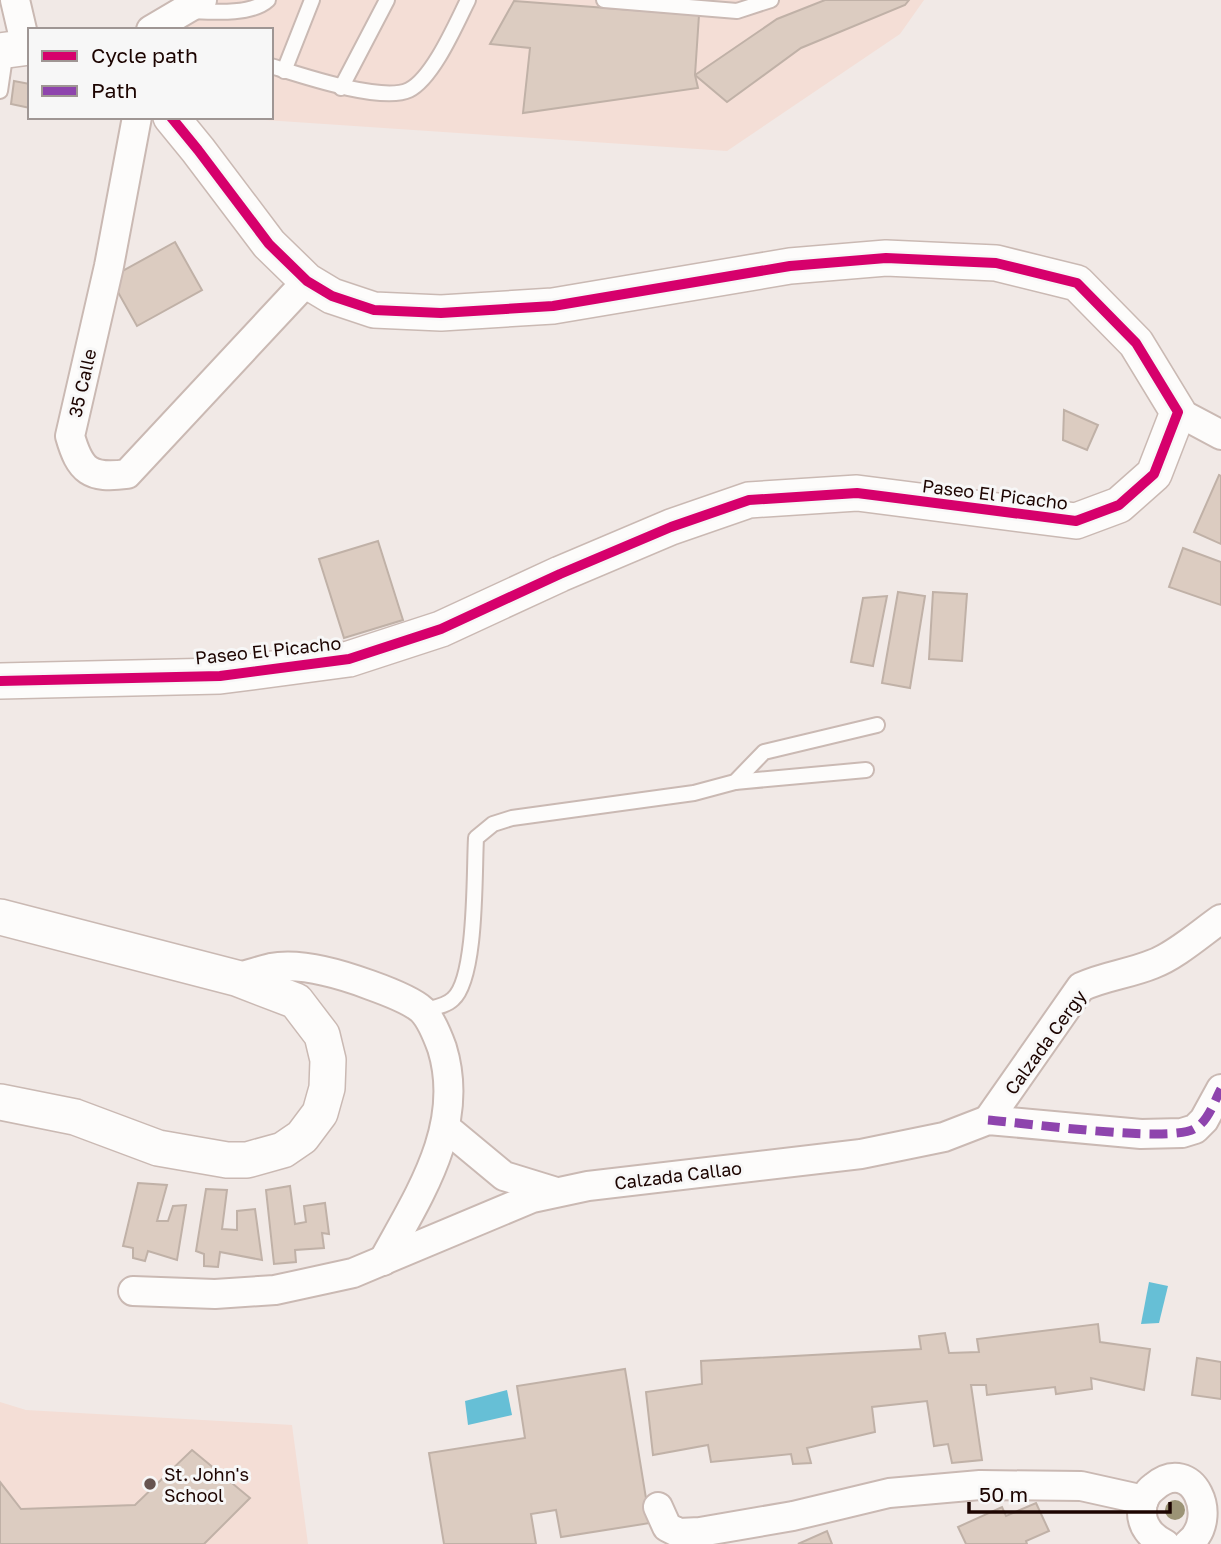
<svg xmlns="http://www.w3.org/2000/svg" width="1221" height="1544" viewBox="0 0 1221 1544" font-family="'Golos Text',sans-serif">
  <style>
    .built { fill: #f4ded6 }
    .water { fill: #66bfd6 }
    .building { fill: #dcccc1; stroke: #c0b1a7; stroke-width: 2 }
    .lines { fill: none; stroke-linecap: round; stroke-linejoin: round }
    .service-casing { stroke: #cab9b3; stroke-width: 18 }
    .minor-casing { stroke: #cab9b3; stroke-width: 32 }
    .tertiary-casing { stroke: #cab9b3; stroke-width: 38 }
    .service { stroke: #fdfcfb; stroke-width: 14 }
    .minor { stroke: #fdfcfb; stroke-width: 28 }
    .tertiary { stroke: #fdfcfb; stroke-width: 35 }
    .quiet { stroke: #8e44ad; stroke-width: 9; stroke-dasharray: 18 9; stroke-linecap: butt }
    .cycleway-casing { stroke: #f7f7f7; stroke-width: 15 }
    .cycleway { stroke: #d6006c; stroke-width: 10 }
    .tree { fill: #9b9375 }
    .poi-dot { fill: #675450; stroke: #f7f7f7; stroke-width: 2.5 }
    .labels { text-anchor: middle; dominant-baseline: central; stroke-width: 6; stroke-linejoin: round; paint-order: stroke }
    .street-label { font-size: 18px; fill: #1c0400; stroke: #f7f7f7 }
    .poi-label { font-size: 18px; fill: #1c0400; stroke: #f7f7f7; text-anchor: start }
  </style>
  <rect width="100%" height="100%" fill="#f1e9e6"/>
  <g class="built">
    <polygon points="214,0 924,0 900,34 727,151 222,117 271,117 271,30 178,30"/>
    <polygon points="0,1402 26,1410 292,1425 308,1544 0,1544"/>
  </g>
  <g class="water">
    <polygon points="1149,1282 1168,1286 1159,1323 1141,1324"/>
    <polygon points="507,1390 512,1415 468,1425 465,1401"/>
  </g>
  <g class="building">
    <polygon points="825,0 909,0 905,5 801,48 727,102 695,75 777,19"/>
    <polygon points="514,1 699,15 695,75 698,88 523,113 530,48 490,44"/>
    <polygon points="14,81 30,84 30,108 11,104"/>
    <polygon points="175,242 202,290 137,326 110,278"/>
    <polygon points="1064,410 1098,425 1087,450 1063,440"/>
    <polygon points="1219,475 1221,476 1221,544 1194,532"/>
    <polygon points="378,541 403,620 344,638 319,559"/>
    <polygon points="1183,548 1221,562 1221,605 1169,587"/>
    <polygon points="898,592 925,596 910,688 882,683"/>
    <polygon points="933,592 967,594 962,661 929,659"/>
    <polygon points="887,596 873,666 851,662 863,598"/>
    <polygon points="138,1183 167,1185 157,1221 168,1221 173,1206 186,1205 177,1260 148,1251 145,1261 133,1258 133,1248 123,1246"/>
    <polygon points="290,1186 295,1224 306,1222 304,1206 325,1203 329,1234 322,1233 324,1248 295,1250 296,1262 274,1264 266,1190"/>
    <polygon points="206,1189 227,1190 222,1229 237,1230 237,1211 255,1209 262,1260 220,1252 218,1267 204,1266 204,1254 196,1251"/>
    <polygon points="1098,1324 1100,1342 1150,1349 1144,1390 1091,1378 1092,1389 1056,1394 1055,1387 987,1395 986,1385 971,1385 982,1460 952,1463 948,1444 934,1446 927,1401 872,1407 875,1432 807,1448 811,1463 793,1464 791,1454 711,1462 708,1445 653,1455 646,1392 702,1384 701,1361 921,1349 919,1336 945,1333 949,1353 979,1352 977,1339"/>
    <polygon points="1197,1358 1221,1362 1221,1399 1192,1395"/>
    <polygon points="625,1369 650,1523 561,1537 556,1510 531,1514 536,1544 444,1544 429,1453 525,1438 517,1386"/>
    <polygon points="192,1450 250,1498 204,1544 0,1544 0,1482 21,1509 135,1505"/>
    <polygon points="1036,1503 1049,1531 1026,1541 1027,1544 966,1544 958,1527 1002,1507 1006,1516"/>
    <polygon points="827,1531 832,1544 798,1544"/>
  </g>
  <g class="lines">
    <defs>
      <g id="service">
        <polyline points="604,0 737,11 771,0"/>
        <path d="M192,11C213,12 252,15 268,0"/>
        <path d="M271,66C300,75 382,103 409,90C433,78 456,24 468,0"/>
        <polyline points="284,71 312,0"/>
        <polyline points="341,88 387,0"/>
        <polyline points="0,91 6,50"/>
        <polyline points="735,782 866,770"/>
        <path d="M423,1011C432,1008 446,1006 453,999C477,978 474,872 476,838L493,824L512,818L694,793L735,782L764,752L877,725"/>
      </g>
      <g id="minor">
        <polyline points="15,0 26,47"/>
        <polyline points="151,30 202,0"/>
        <path d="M137,117L109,266L70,436C80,471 90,479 127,474L307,281"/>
        <polyline points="1178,412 1221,435"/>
        <path d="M236,978C247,975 259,971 271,968C300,962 343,975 370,985C384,990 411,1000 422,1010C431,1019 438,1037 442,1048C466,1126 419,1195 383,1261"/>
        <path d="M988,1120L1081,987C1104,976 1129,974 1153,964C1175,956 1201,933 1221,919"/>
        <polyline points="445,1127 504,1176 556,1192"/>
        <polyline points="133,1291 215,1294 275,1290 353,1273 532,1198 588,1186 861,1154 944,1137 988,1120 1141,1134 1182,1133 1195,1129 1204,1120 1221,1089"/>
        <polyline points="658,1507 667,1527 679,1533 700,1532 793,1516 889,1493 980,1485 1081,1486 1144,1500"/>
        <path d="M1165,1544C1151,1537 1141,1526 1142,1510C1142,1501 1147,1492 1154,1487C1193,1454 1221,1519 1188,1544"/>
      </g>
      <g id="tertiary">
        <polyline points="0,51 30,47"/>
        <polyline points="0,681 220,676 349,659 441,629 560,574 671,527 749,500 857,493 1076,521 1119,505 1154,474 1178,412 1136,343 1077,283 996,263 886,258 790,266 553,306 441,313 374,310 332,296 307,281 269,244 198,150 171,117"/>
        <polyline points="0,917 236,978 296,1001 322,1035 328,1060 327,1088 320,1113 302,1137 283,1150 247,1160 227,1160 158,1148 75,1117 0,1102"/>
      </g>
    </defs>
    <use href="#service" class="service-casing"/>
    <use href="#minor" class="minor-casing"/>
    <use href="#tertiary" class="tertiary-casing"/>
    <use href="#service" class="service"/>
    <use href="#minor" class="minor"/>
    <use href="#tertiary" class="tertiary"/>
    <path class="quiet" d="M988,1120C1025,1123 1169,1143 1194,1129C1208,1122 1214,1102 1221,1089"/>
    <defs>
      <polyline id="cycleway" points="0,681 220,676 349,659 441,629 560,574 671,527 749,500 857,493 1076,521 1119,505 1154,474 1178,412 1136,343 1077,283 996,263 886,258 790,266 553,306 441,313 374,310 332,296 307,281 269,244 198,150 171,117"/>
    </defs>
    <use href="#cycleway" class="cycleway-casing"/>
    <use href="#cycleway" class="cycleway"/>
  </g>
  <circle class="tree" cx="1175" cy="1510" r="10"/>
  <circle class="poi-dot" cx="150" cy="1484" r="7"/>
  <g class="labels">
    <g class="street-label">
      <text transform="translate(82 383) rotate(-77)">35 Calle</text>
      <text transform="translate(995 494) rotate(7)">Paseo El Picacho</text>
      <text transform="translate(268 650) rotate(-6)">Paseo El Picacho</text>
      <text transform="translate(1045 1042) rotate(-54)">Calzada Cergy</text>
      <text transform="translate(678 1175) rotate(-7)">Calzada Callao</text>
    </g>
    <g class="poi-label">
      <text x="164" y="1474">St. John's<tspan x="164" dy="21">School</tspan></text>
    </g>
  </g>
  <rect x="28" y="28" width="245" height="91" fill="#f7f7f7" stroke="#9f9694" stroke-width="2"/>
  <rect x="42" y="51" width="35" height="10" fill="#d6006c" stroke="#9f9694" stroke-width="2"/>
  <text x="91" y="63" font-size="21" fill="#1c0400">Cycle path</text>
  <rect x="42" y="86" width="35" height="10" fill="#8e44ad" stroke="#9f9694" stroke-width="2"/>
  <text x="91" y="98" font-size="21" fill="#1c0400">Path</text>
  <path d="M969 1502v10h201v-10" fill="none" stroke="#1c0400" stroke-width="3.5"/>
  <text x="979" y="1502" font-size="21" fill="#1c0400" stroke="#f7f7f7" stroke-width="5" paint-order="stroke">50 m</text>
</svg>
